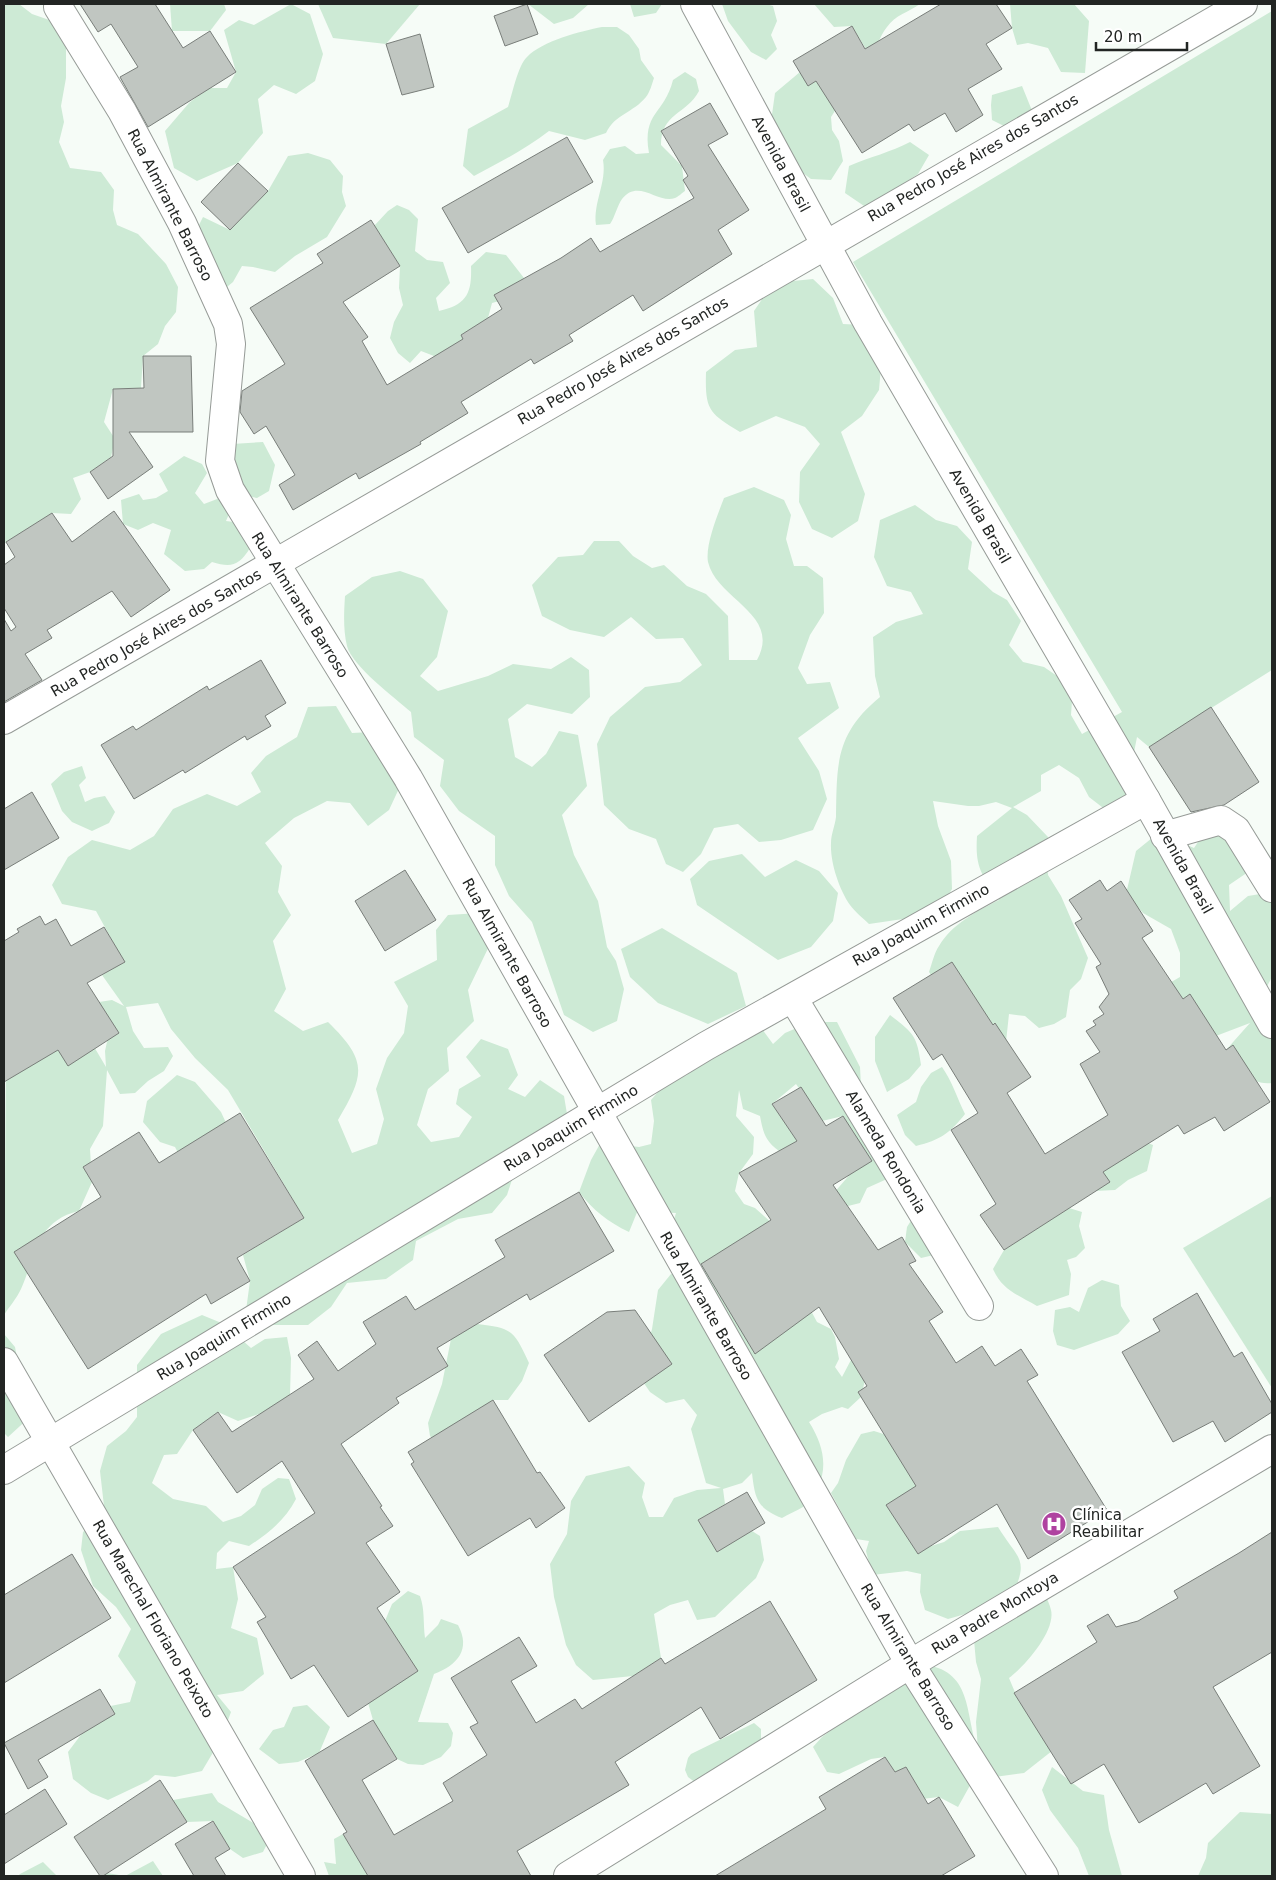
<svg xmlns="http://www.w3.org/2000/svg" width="1276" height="1880" viewBox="0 0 1276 1880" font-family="'DejaVu Sans',sans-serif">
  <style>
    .green { fill: #cdead5 }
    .building { fill: #c0c6c1; stroke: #797e7a }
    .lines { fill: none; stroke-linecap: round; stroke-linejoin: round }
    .minor-casing { stroke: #969b97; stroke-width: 30 }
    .minor { stroke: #fff; stroke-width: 28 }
    .labels { text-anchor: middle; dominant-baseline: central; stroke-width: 5; stroke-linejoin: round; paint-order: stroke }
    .street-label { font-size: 15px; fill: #222523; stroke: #fff }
    .poi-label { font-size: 15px; fill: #222523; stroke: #fff; text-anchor: start }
  </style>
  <rect width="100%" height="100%" fill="#f6fcf7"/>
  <g class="green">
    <polygon points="7,4 19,4 32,14 55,22 66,44 66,78 61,106 64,122 59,142 70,168 101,172 114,190 113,210 117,225 138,234 166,264 178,287 176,312 165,326 158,344 143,356 141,388 113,389 104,422 115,439 111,457 90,472 73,478 81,499 71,514 52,513 6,542 4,545 4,6"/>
    <polygon points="170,4 224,4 226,10 210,31 172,31"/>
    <polygon points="291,4 310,14 323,54 315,81 296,94 274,85 258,99 263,133 238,163 197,181 174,168 165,131 189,103 208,88 227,88 236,72 224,30 239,20 254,25"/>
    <polygon points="318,4 420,4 386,44 333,38"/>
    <polygon points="528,4 589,4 573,18 554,24"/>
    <polygon points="630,4 662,4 656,13 634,17"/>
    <polygon points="722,4 766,4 773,6 777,21 771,35 777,49 766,60 751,52 728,21"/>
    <path d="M814,4H920C909,12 895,15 887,27C877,40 883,41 867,51L852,26L834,27Z"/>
    <polygon points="1010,4 1074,4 1089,21 1085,73 1061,72 1048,48 1028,43 1017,45 1012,28"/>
    <path d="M1272,11V670L1149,747L1137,737L1130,773L1143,795L1111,814L1089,797L1079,778L1059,765L1041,775V791L1013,807L1027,815L1048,837L1046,852L1048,875L1061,896L1088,958L1081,979L1070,990L1066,1017L1054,1024L1039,1028L1025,1016L1009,1014L1006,1042L947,999L929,972C932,964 934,953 939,946C952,924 977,911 999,900C981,874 975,867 977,836L1012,808L996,802L979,806H968L933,801L938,826L951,861L952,889L937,914L869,924C863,918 855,912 850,905C839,889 830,862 831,843C831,834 835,826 836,817C837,764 835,734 880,697L875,676L873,637L896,622L923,614L911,592L887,586L874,557L880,520L915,505L936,520L957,526L972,542L968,569L993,592L1007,600L1021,621L1009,645L1023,662L1044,667L1073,687L1071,715L1082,734L1122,712L853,262Z"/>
    <path d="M602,27H617L629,35L639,49L641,60L654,78C652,84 650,92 646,97C633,113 615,114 606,133L585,140L549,131C526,149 500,162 474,176L463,166L468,129L508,107C512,95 518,65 527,57C542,41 581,31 602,27Z"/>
    <polygon points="818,66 842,100 831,117 832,130 839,141 843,161 831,180 811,179 783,158 770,129 775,93 800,72"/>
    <path d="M685,72L696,79L699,91C686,115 661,113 661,145L682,166L685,191C682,193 678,197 675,198C658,204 638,178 622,199C617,206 615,217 610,224L596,225C593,202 607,183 603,160L610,149L625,146L636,154L649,153C642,112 664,115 673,80Z"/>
    <polygon points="1022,86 1033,113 1024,124 1004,126 992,120 991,105 992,95"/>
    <path d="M910,142L929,155L918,174L867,208L845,193L849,166C870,157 891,152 910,142Z"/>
    <polygon points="308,153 330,160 343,176 342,192 346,206 327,237 295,256 275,272 253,267 242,266 233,282 216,296 194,235 203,217 230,230 268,191 288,156"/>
    <path d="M397,205L409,210L418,219L415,251L427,260L443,262L450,283L436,298L439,311C467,305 472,293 471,266L486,252L506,255L524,278L507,299L492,303L488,318L461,335L478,363L431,376L434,356L421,351L410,363L398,353L390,338L394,322L403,305L399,288L400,266L374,226L388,211Z"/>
    <path d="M813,279L833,298L843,324L863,325L882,356L879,390L862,416L841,432L865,494L858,521L832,538L812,529L799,502L800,472L820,444L805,427L776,416L740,432C708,413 705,409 706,372L735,350L757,347L754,311L773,283Z"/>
    <polygon points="263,442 275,465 269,491 257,498 233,493 232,444"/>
    <path d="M184,456L202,464L207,473L195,493L204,504L225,496L232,507L226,521L234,522L250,548C239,566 231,568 212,562L204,569L185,571L164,554L171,530L153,523L138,530L123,524L121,500L139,494L143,500L156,498L168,491L159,474Z"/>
    <path d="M754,487L784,500L791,515L786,539L794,566H807L823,578L824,613L810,635L798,668L807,684L830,682L839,708L798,738L819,771L827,799L813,830L781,840L759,842L738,824L714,828L701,854L683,872L666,864L656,839L629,829L604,805L597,744L610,717L645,687L680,682L702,665L683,638L656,639L631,617L604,637L570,630L542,616L532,585L558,557L583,555L594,541H619L633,556L652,568L664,565L687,586L706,594L728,616L729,660H757C782,614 717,600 708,562C705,545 718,514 724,498Z"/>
    <path d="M400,571L423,579L448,611L437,657L420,676L438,691L488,676L513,664L551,669L571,657L589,670L590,697L572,714L527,704L508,719L515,757L532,767L546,754L559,731L578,735L587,786L562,815L574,855L598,901L607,947L616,961L624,989L617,1021L593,1032L564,1015L532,922L509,896L495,865V836L459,811L440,786L444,760L414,737L411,712C395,698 352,666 347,646C343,630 344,612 345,596L372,577Z"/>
    <path d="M336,706L352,733L371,732L402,782L389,810L368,826L350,803L327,801L294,818L265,843L282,866L278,892L291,915L273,941L286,989L274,1011L303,1031L328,1022C368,1061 365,1074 338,1120L352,1153L377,1144L384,1119L376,1089L387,1058L404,1033L408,1006L394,982L437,960L436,930L448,915L479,913L493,938L468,990L474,1021L447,1048L449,1071L428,1089L417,1125L431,1142L459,1137L472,1117L456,1104L459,1089L481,1076L466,1057L481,1039L508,1049L518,1075L508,1089L525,1097L540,1080L564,1096L569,1126L519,1158L507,1195L492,1213L458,1219L416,1241L413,1260L386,1279L347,1283L331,1307L308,1325H244L250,1281L243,1255L304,1218L228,1090L195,1058L171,1029L158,1003L126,1007L133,1031L144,1048L168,1047L173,1056L164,1071L148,1081L135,1093L120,1094L107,1070L103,1126L90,1149L92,1182L79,1211C36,1221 36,1255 21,1289C17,1298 9,1307 4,1315L6,1053L4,1052V1015L93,1045L106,1067L105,1051L109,1033L99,1002L112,1000L124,1006L102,975L124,962L96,911L62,904L52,885L68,857L92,840L130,850L154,836L173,809L207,794L237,806L261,792L251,773L266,756L297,737L308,707Z"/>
    <polygon points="82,766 86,778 79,785 85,802 94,798 105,796 115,812 109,823 92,831 72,822 62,811 51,784 64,772"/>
    <path d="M1239,824L1251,870L1229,885L1230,911L1248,896L1272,892V977L1264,992L1272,1006V1083C1250,1086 1236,1066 1226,1050L1250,1023L1208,1039L1166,985L1180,977V953L1171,929L1143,913L1126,894L1136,851L1152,838L1178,841L1194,848L1208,827Z"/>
    <polygon points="742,854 765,877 796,860 819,871 838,893 833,921 811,947 778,960 697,905 690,879 709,861"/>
    <polygon points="662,928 737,973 746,1006 708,1024 658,1003 630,977 621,949"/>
    <path d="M890,1015C913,1033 917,1035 921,1065L909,1079L887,1092L875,1061V1037Z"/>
    <path d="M811,1022H837L860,1067L861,1086L887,1179L867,1188L860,1203L844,1207L833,1194L864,1158L843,1116L822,1121L796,1084L772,1104L797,1141L779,1151C765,1141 763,1132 760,1116L743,1109L739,1090L736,1116L754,1137L753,1154L739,1173L735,1191L744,1204L755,1208L773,1224L809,1307L817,1322L831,1329L835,1337L839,1359L835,1367L842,1377L852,1358L865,1380L861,1397L848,1409L842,1407L822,1414L809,1422C828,1452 830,1481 803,1507C797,1511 788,1514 782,1518C757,1508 755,1499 752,1473L742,1483L723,1489L725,1504L698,1520L717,1551L752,1531L760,1536L764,1560L756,1578L715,1617L697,1620L688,1600L670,1605L654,1614L661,1658L633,1676L593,1680L576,1665L566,1645L554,1597L550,1564L567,1534L571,1501L586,1476L629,1466L645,1483L642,1497L649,1517H663L674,1498L697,1490L721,1488L706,1483L691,1429L697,1415L684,1399L666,1403L650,1392L639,1376L652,1329L658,1290L671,1274H694L668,1238L676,1213L658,1212L640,1205L629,1232C608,1222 593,1210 579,1192L591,1160L601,1142L639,1147L651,1144L654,1121L651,1100L664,1085L687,1075L697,1058L759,1025L773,1044L785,1033Z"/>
    <path d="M942,1067C952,1081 957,1098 965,1114C950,1133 940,1140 916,1146L905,1135L897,1115L916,1102L921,1087L931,1073Z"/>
    <polygon points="177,1075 195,1082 221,1112 239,1151 185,1166 175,1147 160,1142 143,1122 147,1101"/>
    <polygon points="1099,1124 1153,1145 1147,1171 1128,1180 1115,1190 1095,1191 1083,1130"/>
    <polygon points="1272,1196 1272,1388 1183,1248"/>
    <polygon points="919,1208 947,1252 921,1258 905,1242 907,1227"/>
    <path d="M1069,1208L1082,1212L1079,1226L1085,1248L1076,1257L1067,1260L1071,1274L1069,1295L1037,1306C1018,1295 1002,1290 993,1269L1004,1250Z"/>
    <polygon points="1102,1280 1119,1285 1121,1306 1130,1321 1118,1334 1074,1350 1057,1345 1053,1331 1055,1310 1070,1307 1079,1312 1088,1288"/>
    <path d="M202,1315L224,1324L251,1348L265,1339L287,1337L291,1358L290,1395L262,1413L238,1421L218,1412L193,1430L177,1454L164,1455L152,1483L173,1499L206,1506L223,1522L241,1516L255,1505L262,1489L278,1478L289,1479L296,1499C285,1520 269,1533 249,1546L229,1541L217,1553L216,1569L233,1567L238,1599L231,1628L257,1638L264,1674L243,1691L217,1695L231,1712L221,1739L202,1771L175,1777L155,1775L148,1781L108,1800L91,1793L73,1779L68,1752L101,1708L130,1702L136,1682L118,1656L131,1629L116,1607L93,1586L81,1550L83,1532L105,1515L100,1471L107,1446L126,1431L137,1417V1365L161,1334Z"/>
    <path d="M477,1324C513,1328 514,1331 529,1363L522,1381L508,1400H493L439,1446L430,1436L428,1423L442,1384L451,1339Z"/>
    <polygon points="4,1334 15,1347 20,1374 32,1415 8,1437 4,1433"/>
    <path d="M874,1431L893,1437L918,1476L928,1547L944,1542L960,1531L998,1527C1019,1561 1030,1558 1011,1598L985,1603L969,1613L948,1619L925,1610L920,1592L921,1574L907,1571L872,1575L866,1551L869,1541L856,1539L831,1493L838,1483L846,1460L861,1434Z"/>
    <path d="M408,1591L420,1596C425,1610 423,1623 425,1638L438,1625L441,1619L458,1625C471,1649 458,1665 434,1674L418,1722L448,1723L453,1733L451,1746L441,1757L423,1765L408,1764L397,1759L373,1720L368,1703L385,1621L392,1604Z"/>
    <path d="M1046,1595C1047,1600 1050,1605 1051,1610C1056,1631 1024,1667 1009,1678L1019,1702L1040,1711L1057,1747L1024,1773L973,1780L958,1807L939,1797L913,1800L918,1787L906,1767L895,1772L885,1757L871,1759L839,1774L827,1772L813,1747L822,1737L921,1664C974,1670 964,1713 978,1750L976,1722L981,1679L976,1662L974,1640Z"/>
    <polygon points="307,1705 330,1727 319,1753 298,1762 279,1764 259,1749 273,1730 284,1727 293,1707"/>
    <polygon points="754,1723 761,1729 761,1741 696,1783 688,1777 685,1770 688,1758 691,1754"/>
    <polygon points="1052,1767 1083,1791 1104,1795 1109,1830 1122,1876 1089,1876 1078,1848 1050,1810 1042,1790"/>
    <polygon points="212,1793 218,1802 272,1834 263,1852 243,1858 230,1849 213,1821 187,1822 173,1800"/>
    <polygon points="1240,1812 1272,1814 1272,1876 1198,1876 1206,1858 1208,1843"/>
    <polygon points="343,1834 368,1876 329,1876 324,1862 336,1864 334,1839"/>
    <polygon points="153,1861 163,1876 99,1876 107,1873 125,1876"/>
    <polygon points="43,1862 57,1876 18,1876 20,1874"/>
  </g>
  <g class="building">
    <polygon points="80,4 155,4 183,48 210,31 236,72 148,127 120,77 138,67 111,24 98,32"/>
    <polygon points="527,4 538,34 505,46 494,16"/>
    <polygon points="941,4 996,4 1012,28 986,44 1002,69 968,89 983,115 956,132 945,113 914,131 909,124 862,153 816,81 808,86 793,61 852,26 865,49"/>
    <polygon points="420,34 434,87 402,95 386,44"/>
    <polygon points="710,103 728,134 708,145 749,210 718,230 732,254 643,311 633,295 569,335 573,341 534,364 531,359 461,402 468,413 420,442 421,444 359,479 356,473 293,510 279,485 295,475 266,426 254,434 240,412 242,391 285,364 250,308 323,263 317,254 371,220 400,266 343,302 368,337 362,341 387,385 463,339 461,335 502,309 494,295 561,258 591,238 600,252 694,198 683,180 688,176 661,131"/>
    <polygon points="567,137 593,182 468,253 442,208"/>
    <polygon points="238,163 268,191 230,230 201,202"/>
    <polygon points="143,356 191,356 193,432 129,432 153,467 108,499 90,472 113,456 113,389 144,388"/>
    <polygon points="114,511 170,590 131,617 112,591 47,630 52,638 25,654 42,680 4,702 4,619 11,631 16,627 4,608 4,565 15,557 6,542 52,513 72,542"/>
    <polygon points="261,660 286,703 265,716 271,726 247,740 245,736 185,773 183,770 134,799 101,745 133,726 136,730 207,686 209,690"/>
    <polygon points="1211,707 1259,782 1224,805 1191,812 1149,747"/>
    <polygon points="32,792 59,838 4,870 4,809"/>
    <polygon points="405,870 436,920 385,951 355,901"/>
    <polygon points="1100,880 1107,891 1121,881 1153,931 1142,938 1183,999 1190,994 1226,1050 1233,1045 1270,1102 1224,1131 1215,1117 1184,1134 1178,1125 1103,1172 1110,1182 1004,1250 980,1215 996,1204 951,1130 978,1113 942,1054 933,1060 893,998 952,962 993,1025 995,1023 1031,1077 1007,1093 1045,1154 1108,1115 1080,1064 1100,1052 1086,1031 1096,1025 1093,1021 1104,1014 1099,1007 1109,994 1096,967 1101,964 1075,923 1082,919 1069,900"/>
    <polygon points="40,916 45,925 56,919 71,946 104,927 125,962 87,983 119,1033 68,1066 58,1050 4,1082 4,941 19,932 17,929"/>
    <polygon points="801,1087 826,1126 843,1116 872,1161 833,1185 878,1250 902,1237 916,1261 909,1264 943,1312 929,1321 956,1363 982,1346 995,1366 1021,1349 1038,1375 1027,1381 1107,1510 1028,1559 997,1504 918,1554 886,1505 916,1486 858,1392 867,1386 819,1307 755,1354 701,1264 771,1220 739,1173 797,1141 772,1104"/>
    <polygon points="240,1113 304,1218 237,1258 250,1281 211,1304 206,1294 88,1369 14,1252 101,1197 83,1167 139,1132 159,1163"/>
    <polygon points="579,1192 614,1251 530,1300 527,1294 437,1348 448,1366 396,1398 399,1403 341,1444 382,1506 380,1507 393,1526 366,1543 400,1592 377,1608 418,1671 348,1717 314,1665 291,1679 257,1622 266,1617 233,1567 315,1513 282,1461 237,1493 193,1430 218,1412 232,1432 314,1379 298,1355 317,1341 338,1371 376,1344 363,1322 406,1296 415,1310 505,1257 495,1240"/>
    <polygon points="1197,1293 1234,1357 1242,1352 1272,1404 1272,1412 1225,1442 1213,1421 1173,1442 1122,1352 1160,1331 1153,1319"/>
    <polygon points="635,1310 672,1364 589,1422 544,1355 607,1312"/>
    <polygon points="493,1400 537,1473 540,1472 565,1508 536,1528 530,1518 468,1556 411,1464 414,1462 408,1452"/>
    <polygon points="747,1492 765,1523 717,1552 698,1520"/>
    <polygon points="1272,1532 1272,1652 1213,1687 1260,1766 1213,1794 1206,1783 1139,1823 1104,1764 1071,1784 1014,1693 1097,1642 1087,1626 1108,1614 1116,1627 1138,1621 1178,1598 1174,1591 1239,1553"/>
    <polygon points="72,1554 111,1618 4,1683 4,1595"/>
    <polygon points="770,1601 817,1680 720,1739 701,1707 615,1762 629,1785 517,1851 531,1876 368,1876 343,1834 347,1832 305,1761 373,1720 397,1759 362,1780 394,1835 453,1801 443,1783 487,1755 470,1727 478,1723 451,1678 519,1637 537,1666 511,1681 536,1723 575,1699 582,1709 661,1658 665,1664"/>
    <polygon points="100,1689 115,1714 38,1760 48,1777 28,1789 4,1743"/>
    <polygon points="885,1757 895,1772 906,1767 928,1804 939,1797 975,1856 941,1876 715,1876 826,1809 819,1797"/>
    <polygon points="160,1780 187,1822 103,1876 100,1876 74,1837"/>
    <polygon points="45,1789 67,1824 4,1864 4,1815"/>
    <polygon points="213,1821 230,1849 215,1858 226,1876 194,1876 175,1844"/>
  </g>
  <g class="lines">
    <defs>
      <g id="minor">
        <polyline points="695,4 868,323 1146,800 1272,1024"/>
        <polyline points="58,7 122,111 182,223 228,324 231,344 220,461 230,490 408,778 910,1664 1044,1876"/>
        <polyline points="4,720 1243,4"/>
        <polyline points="1165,836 1221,820 1236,830 1272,888"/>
        <polyline points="793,998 979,1306"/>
        <polyline points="4,1362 301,1876"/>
        <polyline points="4,1470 706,1046 1146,800"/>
        <polyline points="568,1876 910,1664 1272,1449"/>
      </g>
    </defs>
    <use href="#minor" class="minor-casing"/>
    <use href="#minor" class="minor"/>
  </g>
  <defs>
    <symbol id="hospital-disc" viewBox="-11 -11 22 22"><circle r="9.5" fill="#af42a0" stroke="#fff"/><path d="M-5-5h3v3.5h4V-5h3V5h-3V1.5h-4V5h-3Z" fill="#fff"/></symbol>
  </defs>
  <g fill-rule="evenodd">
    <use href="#hospital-disc" x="1040" y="1510" width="28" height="28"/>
  </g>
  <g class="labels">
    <g class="street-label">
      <text transform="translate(973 158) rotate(-30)">Rua Pedro José Aires dos Santos</text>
      <text transform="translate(781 164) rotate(62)">Avenida Brasil</text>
      <text transform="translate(170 205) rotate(63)">Rua Almirante Barroso</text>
      <text transform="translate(623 361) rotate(-30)">Rua Pedro José Aires dos Santos</text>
      <text transform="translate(980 516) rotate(60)">Avenida Brasil</text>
      <text transform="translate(300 605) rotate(58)">Rua Almirante Barroso</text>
      <text transform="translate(156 633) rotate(-30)">Rua Pedro José Aires dos Santos</text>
      <text transform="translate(1183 866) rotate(61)">Avenida Brasil</text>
      <text transform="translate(921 925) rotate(-29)">Rua Joaquim Firmino</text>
      <text transform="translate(507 953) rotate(61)">Rua Almirante Barroso</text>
      <text transform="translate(571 1128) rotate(-31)">Rua Joaquim Firmino</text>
      <text transform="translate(886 1152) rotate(59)">Alameda Rondonia</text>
      <text transform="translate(706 1306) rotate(60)">Rua Almirante Barroso</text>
      <text transform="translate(224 1337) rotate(-31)">Rua Joaquim Firmino</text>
      <text transform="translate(995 1613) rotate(-31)">Rua Padre Montoya</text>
      <text transform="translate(153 1619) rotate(60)">Rua Marechal Floriano Peixoto</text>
      <text transform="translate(908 1657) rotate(59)">Rua Almirante Barroso</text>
    </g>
    <g class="poi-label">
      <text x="1072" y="1515">Clínica<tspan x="1072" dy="17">Reabilitar</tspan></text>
    </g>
  </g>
  <rect width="1276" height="1880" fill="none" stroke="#222523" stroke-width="10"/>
  <path d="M1096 42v8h91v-8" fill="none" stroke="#222523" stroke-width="2.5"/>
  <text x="1104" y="42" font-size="15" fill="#222523" stroke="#ffffff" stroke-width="4" paint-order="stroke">20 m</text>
</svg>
